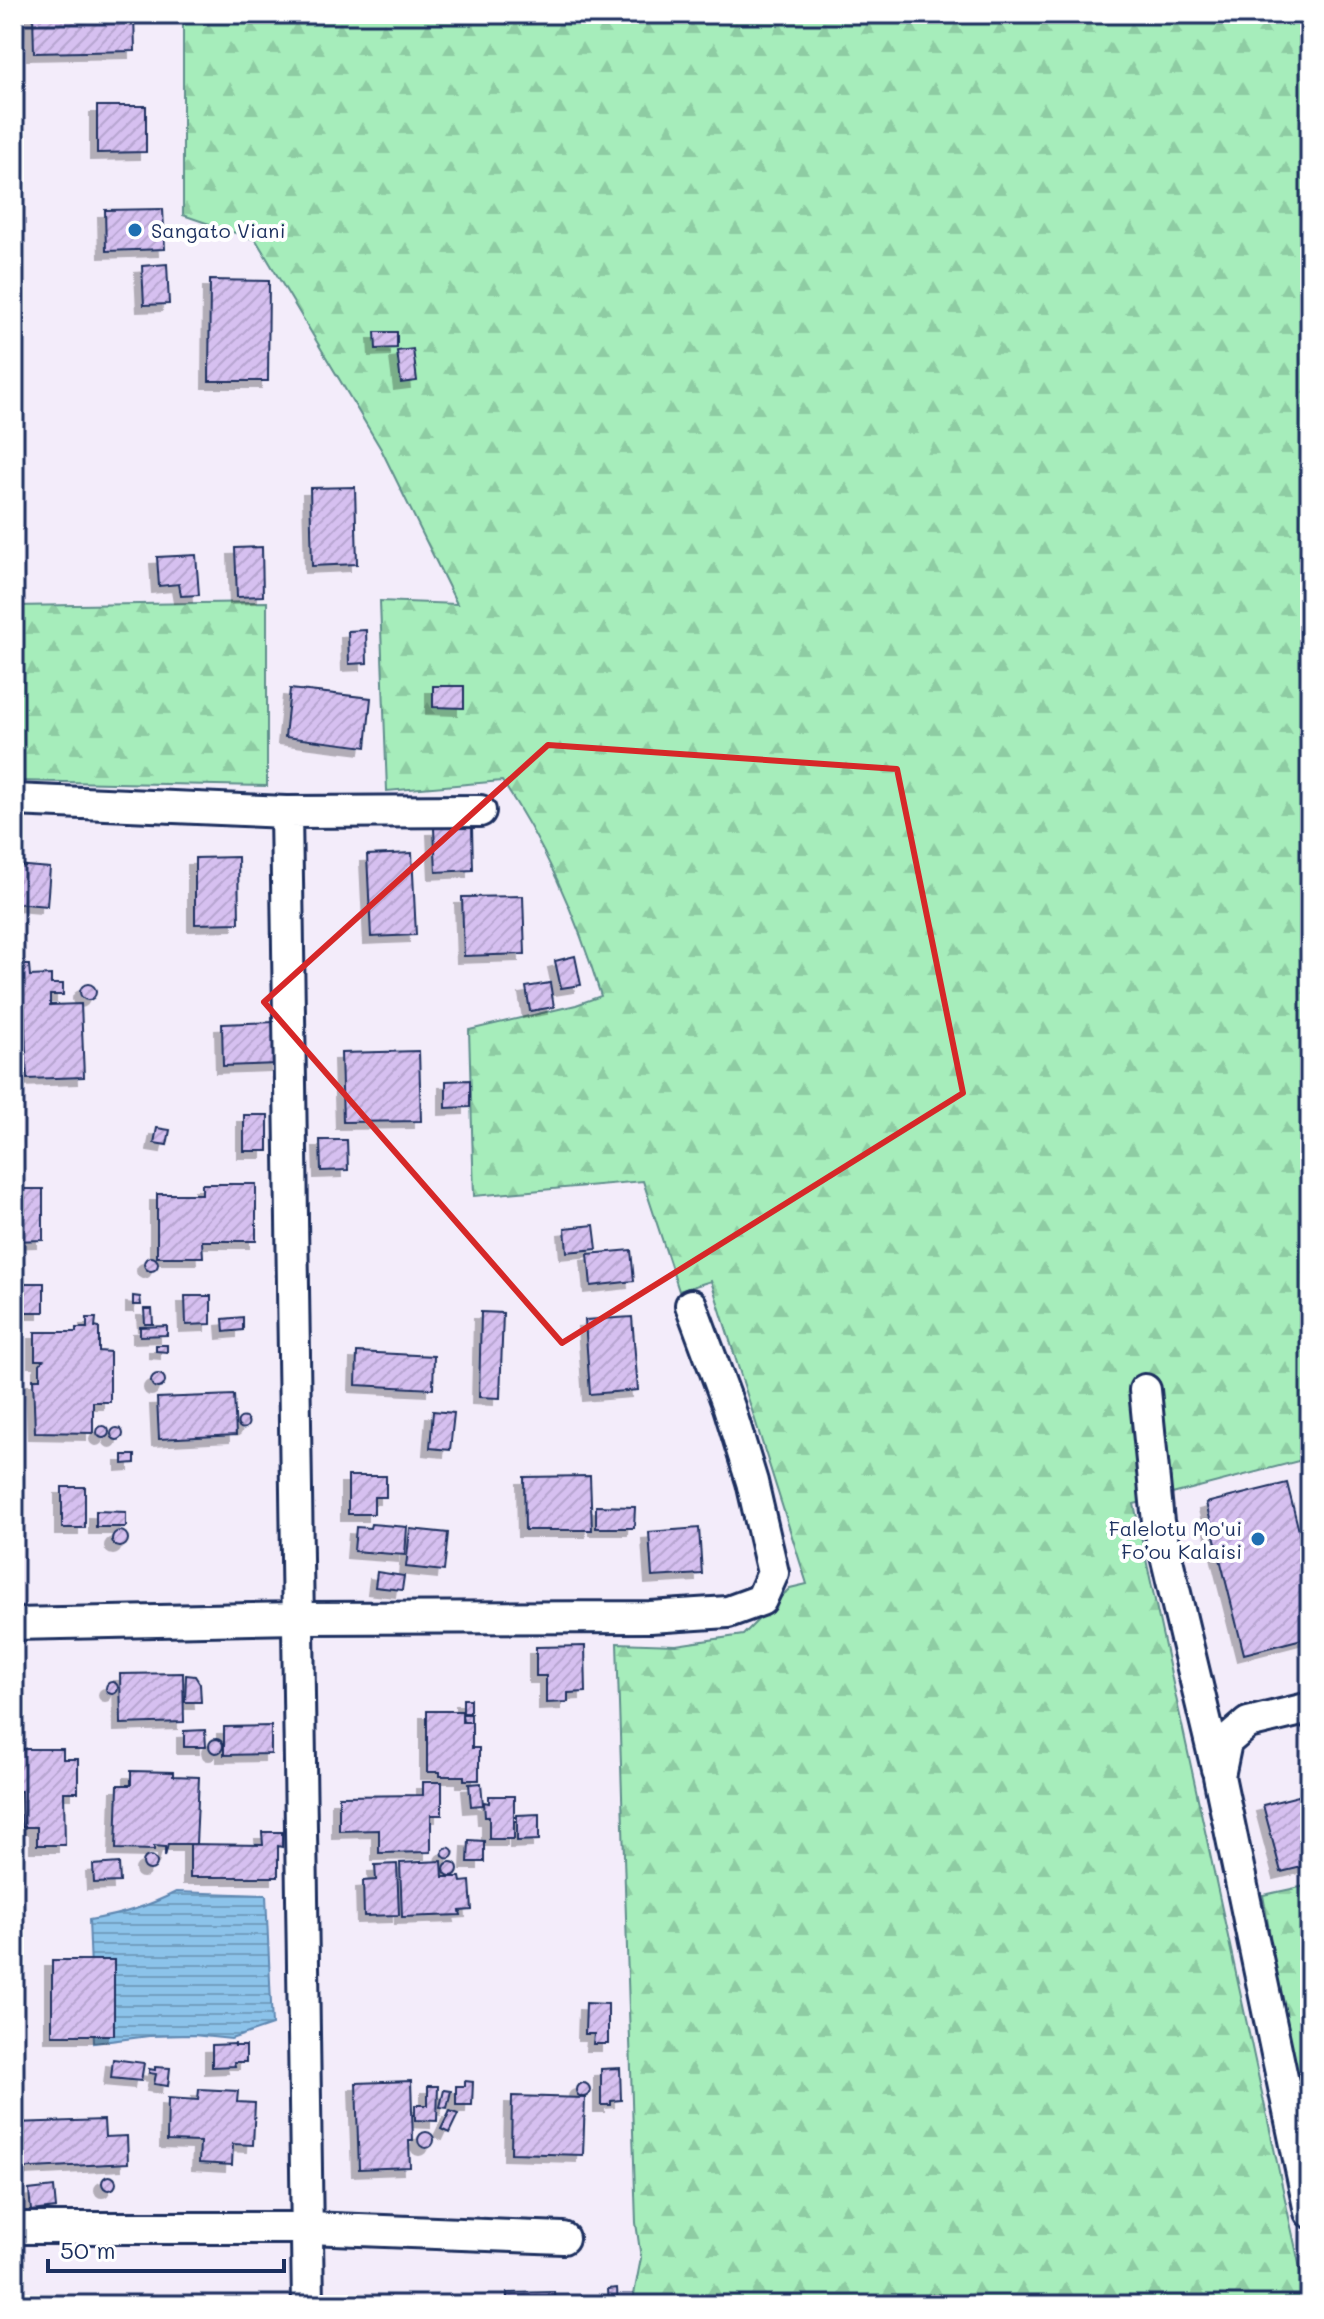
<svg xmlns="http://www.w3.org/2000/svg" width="1324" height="2319" viewBox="0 0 1324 2319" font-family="Mali,sans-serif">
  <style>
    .forest { fill: url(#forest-firs); stroke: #608e8c; stroke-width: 2 }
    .water { fill: url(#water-rules); stroke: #5f88b2; stroke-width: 2 }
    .building { fill: url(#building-hatch); stroke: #1b2f5e; stroke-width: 2; filter: url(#shadow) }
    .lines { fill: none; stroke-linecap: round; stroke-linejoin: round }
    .minor-casing { stroke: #1b2f5e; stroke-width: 36 }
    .minor { stroke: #fff; stroke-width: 30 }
    .marked { fill: none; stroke: #d62828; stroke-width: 6; stroke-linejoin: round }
    .poi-dot { fill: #1f6fb2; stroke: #fff; stroke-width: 3 }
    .labels { text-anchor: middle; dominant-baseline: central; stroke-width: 8; stroke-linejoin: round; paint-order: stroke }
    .poi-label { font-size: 20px; fill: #1b2f5e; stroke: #fff; text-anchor: start }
  </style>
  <defs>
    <pattern id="forest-firs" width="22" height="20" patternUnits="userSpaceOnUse" patternTransform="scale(2)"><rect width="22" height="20" fill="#a6edbb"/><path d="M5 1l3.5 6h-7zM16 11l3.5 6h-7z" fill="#8ecca3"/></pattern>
    <pattern id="water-rules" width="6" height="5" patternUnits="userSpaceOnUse" patternTransform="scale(2)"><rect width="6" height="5" fill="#8cc3ea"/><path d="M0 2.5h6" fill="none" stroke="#729fc1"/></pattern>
    <pattern id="building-hatch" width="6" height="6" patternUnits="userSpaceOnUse" patternTransform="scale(2)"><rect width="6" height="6" fill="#d6c0f0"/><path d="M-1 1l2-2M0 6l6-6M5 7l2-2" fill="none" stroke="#b7a5d0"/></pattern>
    <filter id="shadow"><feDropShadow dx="-7" dy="7" stdDeviation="0" flood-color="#0004"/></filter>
  </defs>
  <rect width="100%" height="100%" fill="#f3ecfa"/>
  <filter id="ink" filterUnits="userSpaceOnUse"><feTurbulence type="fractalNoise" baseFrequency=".0125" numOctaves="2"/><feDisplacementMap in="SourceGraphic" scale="16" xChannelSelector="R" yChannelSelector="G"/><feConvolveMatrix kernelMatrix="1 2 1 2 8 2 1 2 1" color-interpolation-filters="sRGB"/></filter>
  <g filter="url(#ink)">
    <g class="forest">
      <path d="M183,14H1310V1458L1134,1504L1308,2305H632L641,2258L636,2223L617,1643L676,1645L743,1635L790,1588L807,1584L711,1281L679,1291L643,1181L474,1196L469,1030L576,1005L601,996C578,921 546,846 502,781L387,791L380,601L457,604L381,449L256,240L183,215Z"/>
      <polygon points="267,602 267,786 14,781 14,606"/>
      <polygon points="1310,1885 1310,2169 1263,1895"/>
    </g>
    <path class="water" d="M176,1892L266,1895L272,2025L231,2039L193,2035L149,2036L94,2043L89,1920C121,1915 147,1907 176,1892Z"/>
    <g class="building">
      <polygon points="33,14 134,14 135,51 34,53"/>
      <polygon points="97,106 146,106 146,152 97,153"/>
      <polygon points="20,127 21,162 14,163 14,128"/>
      <polygon points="163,209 165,249 106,251 105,210"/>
      <polygon points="167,264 169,304 144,305 142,266"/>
      <polygon points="210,280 269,281 268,381 209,381"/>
      <polygon points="375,332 397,332 397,348 376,349"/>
      <polygon points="413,349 417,381 401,383 397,351"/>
      <polygon points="355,487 357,564 312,566 310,488"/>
      <polygon points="262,547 263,596 237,597 235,548"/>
      <polygon points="196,555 199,595 181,596 179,584 159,586 157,557"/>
      <polygon points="366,630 367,663 349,664 348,631"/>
      <polygon points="433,686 464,686 464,708 433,707"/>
      <polygon points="290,689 371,698 366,747 285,737"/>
      <polygon points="472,827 473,870 436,872 434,828"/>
      <polygon points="412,853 416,935 371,937 367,855"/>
      <polygon points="238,857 239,923 195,924 195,858"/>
      <polygon points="14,865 50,868 47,906 14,903"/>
      <polygon points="523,896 525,954 464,956 462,897"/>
      <polygon points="575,956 581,985 561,988 555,961"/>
      <polygon points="14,965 29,965 30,976 51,975 51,984 63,984 63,995 50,995 50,1005 81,1004 84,1077 27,1079 24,1006 14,1006"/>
      <polygon points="550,983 554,1007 530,1011 526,987"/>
      <circle cx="88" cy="992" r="8"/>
      <polygon points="275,1022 277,1064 223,1066 222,1024"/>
      <polygon points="419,1051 421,1121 343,1122 341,1053"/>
      <polygon points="470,1080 470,1107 446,1108 446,1081"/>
      <rect x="244" y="1115" width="24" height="36"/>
      <polygon points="157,1128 170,1130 167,1145 154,1143"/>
      <polygon points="320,1140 347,1140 348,1170 321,1171"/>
      <polygon points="202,1184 256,1184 256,1241 202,1241 203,1257 157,1257 157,1194 202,1194"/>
      <polygon points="14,1189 43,1189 43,1240 14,1241"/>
      <polygon points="594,1225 597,1249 567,1252 565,1228"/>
      <polygon points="631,1250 634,1281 591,1286 588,1254"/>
      <circle cx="151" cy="1264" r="7"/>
      <rect x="14" y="1283" width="30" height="29"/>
      <polygon points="133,1296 140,1297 141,1305 133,1305"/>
      <polygon points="185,1296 211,1296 211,1324 186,1325"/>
      <polygon points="144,1309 152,1309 153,1324 145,1324"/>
      <polygon points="481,1312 503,1313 500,1398 479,1397"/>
      <polygon points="243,1317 243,1330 224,1332 223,1319"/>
      <polygon points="632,1317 638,1390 590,1394 585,1320"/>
      <polygon points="87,1318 96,1318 95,1327 99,1328 99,1351 110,1352 110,1402 93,1402 93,1433 35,1432 33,1379 40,1379 40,1364 43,1360 35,1360 35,1332 76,1332 76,1328 87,1328"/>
      <polygon points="167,1326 167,1335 140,1336 140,1327"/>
      <polygon points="156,1345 167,1345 167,1352 156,1351"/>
      <polygon points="357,1352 434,1356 433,1389 356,1385"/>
      <circle cx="158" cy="1381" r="7"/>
      <polygon points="234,1395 236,1435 159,1439 157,1398"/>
      <polygon points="433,1411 454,1413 450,1450 430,1448"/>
      <circle cx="243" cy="1423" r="5.5"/>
      <circle cx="103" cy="1432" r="6"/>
      <circle cx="117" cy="1434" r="6"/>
      <polygon points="123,1455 135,1455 135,1463 123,1464"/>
      <polygon points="348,1476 386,1476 386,1497 374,1497 374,1514 348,1514"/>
      <polygon points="590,1476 592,1530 525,1530 524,1477"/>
      <polygon points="1287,1483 1310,1575 1310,1637 1244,1654 1206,1503"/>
      <rect x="62" y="1487" width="23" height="41"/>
      <polygon points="596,1506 635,1507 634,1528 596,1528"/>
      <polygon points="96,1511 126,1512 126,1527 96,1527"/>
      <polygon points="371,1524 407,1527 405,1555 354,1551 356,1527 370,1528"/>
      <polygon points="699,1528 702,1574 652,1577 649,1532"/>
      <polygon points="410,1529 448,1533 444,1571 406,1567"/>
      <circle cx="120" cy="1539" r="8"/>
      <polygon points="377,1572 404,1576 402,1590 375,1587"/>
      <polygon points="585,1646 586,1692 568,1693 568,1702 546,1703 546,1676 536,1676 536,1647"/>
      <polygon points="183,1673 184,1722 121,1724 120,1674"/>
      <polygon points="186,1675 195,1676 200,1684 201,1702 185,1702"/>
      <circle cx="112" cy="1688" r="6"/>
      <rect x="463" y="1699" width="7" height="14"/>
      <polygon points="427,1711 462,1711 462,1722 472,1722 472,1748 479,1748 479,1780 464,1780 464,1776 440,1776 440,1772 427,1772"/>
      <polygon points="462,1714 471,1714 471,1722 463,1722"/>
      <polygon points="271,1726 271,1754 224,1755 224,1727"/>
      <polygon points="205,1730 206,1747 184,1747 184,1731"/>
      <circle cx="216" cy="1746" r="7"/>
      <polygon points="14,1749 63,1749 63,1759 78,1759 78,1792 64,1792 65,1845 37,1845 37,1827 22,1827 21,1791 14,1791"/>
      <polygon points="131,1771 173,1772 173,1776 199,1777 196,1844 168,1844 165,1857 165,1847 154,1846 154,1850 116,1849 118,1785 131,1785"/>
      <polygon points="423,1782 442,1782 442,1815 431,1815 431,1852 379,1853 379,1830 339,1831 339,1796 423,1795"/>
      <polygon points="481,1783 483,1805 471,1806 469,1784"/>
      <polygon points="1310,1793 1310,1865 1281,1872 1263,1805"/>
      <polygon points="489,1796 514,1796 514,1839 489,1839 489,1817 485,1817 484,1802 489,1803"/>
      <polygon points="539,1814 539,1840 517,1841 517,1815"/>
      <polygon points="262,1832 282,1832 282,1847 278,1846 278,1877 190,1877 190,1844 263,1845"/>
      <polygon points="469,1840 484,1841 484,1862 468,1862"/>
      <circle cx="448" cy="1853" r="5.5"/>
      <circle cx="150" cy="1863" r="7"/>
      <polygon points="442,1861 443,1877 460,1877 461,1882 470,1881 472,1910 460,1911 461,1915 402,1917 400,1863"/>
      <circle cx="451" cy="1869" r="7"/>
      <polygon points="119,1863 120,1882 94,1883 93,1865"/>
      <polygon points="397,1864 399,1915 364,1916 363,1881 376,1880 375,1865"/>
      <rect x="52" y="1960" width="62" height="75"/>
      <polygon points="586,2003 608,2004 608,2044 593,2044 594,2034 585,2034"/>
      <polygon points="235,2044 235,2046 246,2046 246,2062 234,2062 235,2066 212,2067 212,2045"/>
      <polygon points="113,2059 144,2063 141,2081 111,2078"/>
      <polygon points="155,2067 170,2068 168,2086 154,2084 156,2074 149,2073 149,2069 155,2070"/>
      <polygon points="620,2068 621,2100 611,2101 611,2105 601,2105 601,2069"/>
      <polygon points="411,2081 413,2141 409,2141 410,2167 359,2169 356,2083"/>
      <polygon points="465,2081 473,2082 472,2105 456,2105 456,2086 465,2086"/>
      <circle cx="583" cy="2090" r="7"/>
      <polygon points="428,2086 438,2086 437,2121 415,2120 415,2105 428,2105"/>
      <polygon points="199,2089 238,2091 237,2102 255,2103 253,2145 233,2144 232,2165 199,2163 200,2142 167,2141 168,2098 198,2100"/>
      <polygon points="444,2090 451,2091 447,2108 440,2107"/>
      <polygon points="512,2096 585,2098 583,2155 511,2153"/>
      <polygon points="450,2111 458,2114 449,2133 441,2129"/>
      <polygon points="104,2120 105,2137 127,2136 128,2163 14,2169 14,2123"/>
      <circle cx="426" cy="2140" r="8"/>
      <circle cx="109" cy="2183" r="7"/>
      <polygon points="54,2187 56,2208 31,2211 29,2190"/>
      <polygon points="617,2288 618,2305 609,2305 608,2289"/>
      <polygon points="555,2292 556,2305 507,2305 507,2293"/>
    </g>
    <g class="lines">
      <defs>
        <g id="minor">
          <polyline points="14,800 286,812"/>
          <polyline points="1145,1390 1158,1522 1217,1769"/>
          <polyline points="14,1624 298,1618 650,1617 728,1612 761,1600 773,1573 752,1482 729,1407 691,1305"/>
          <polyline points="1310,1708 1248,1723 1226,1742 1219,1776 1310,2212"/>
          <polyline points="14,2228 308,2228 563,2238"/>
          <polyline points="308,2305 286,812 480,811"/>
        </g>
      </defs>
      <use href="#minor" class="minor-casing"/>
      <use href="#minor" class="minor"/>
    </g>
  </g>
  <path class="marked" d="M548,745L897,769L963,1093L562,1343L264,1002Z"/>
  <g class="poi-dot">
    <circle cx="135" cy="230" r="8"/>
    <circle cx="1258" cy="1539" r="8"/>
  </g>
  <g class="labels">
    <g class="poi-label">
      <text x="151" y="230">Sangato Viani</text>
      <text x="1242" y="1528" text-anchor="end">Falelotu Mo'ui<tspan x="1242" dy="23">Fo'ou Kalaisi</tspan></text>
    </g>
  </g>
  <rect width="1324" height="2319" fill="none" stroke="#fff" stroke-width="48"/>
  <rect x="24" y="24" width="1276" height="2271" fill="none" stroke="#1b2f5e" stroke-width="3" filter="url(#ink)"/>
  <path d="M48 2259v12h236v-12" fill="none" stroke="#1b2f5e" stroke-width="4"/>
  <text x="60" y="2259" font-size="24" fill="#1b2f5e" stroke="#ffffff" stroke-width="6" paint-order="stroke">50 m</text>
</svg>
